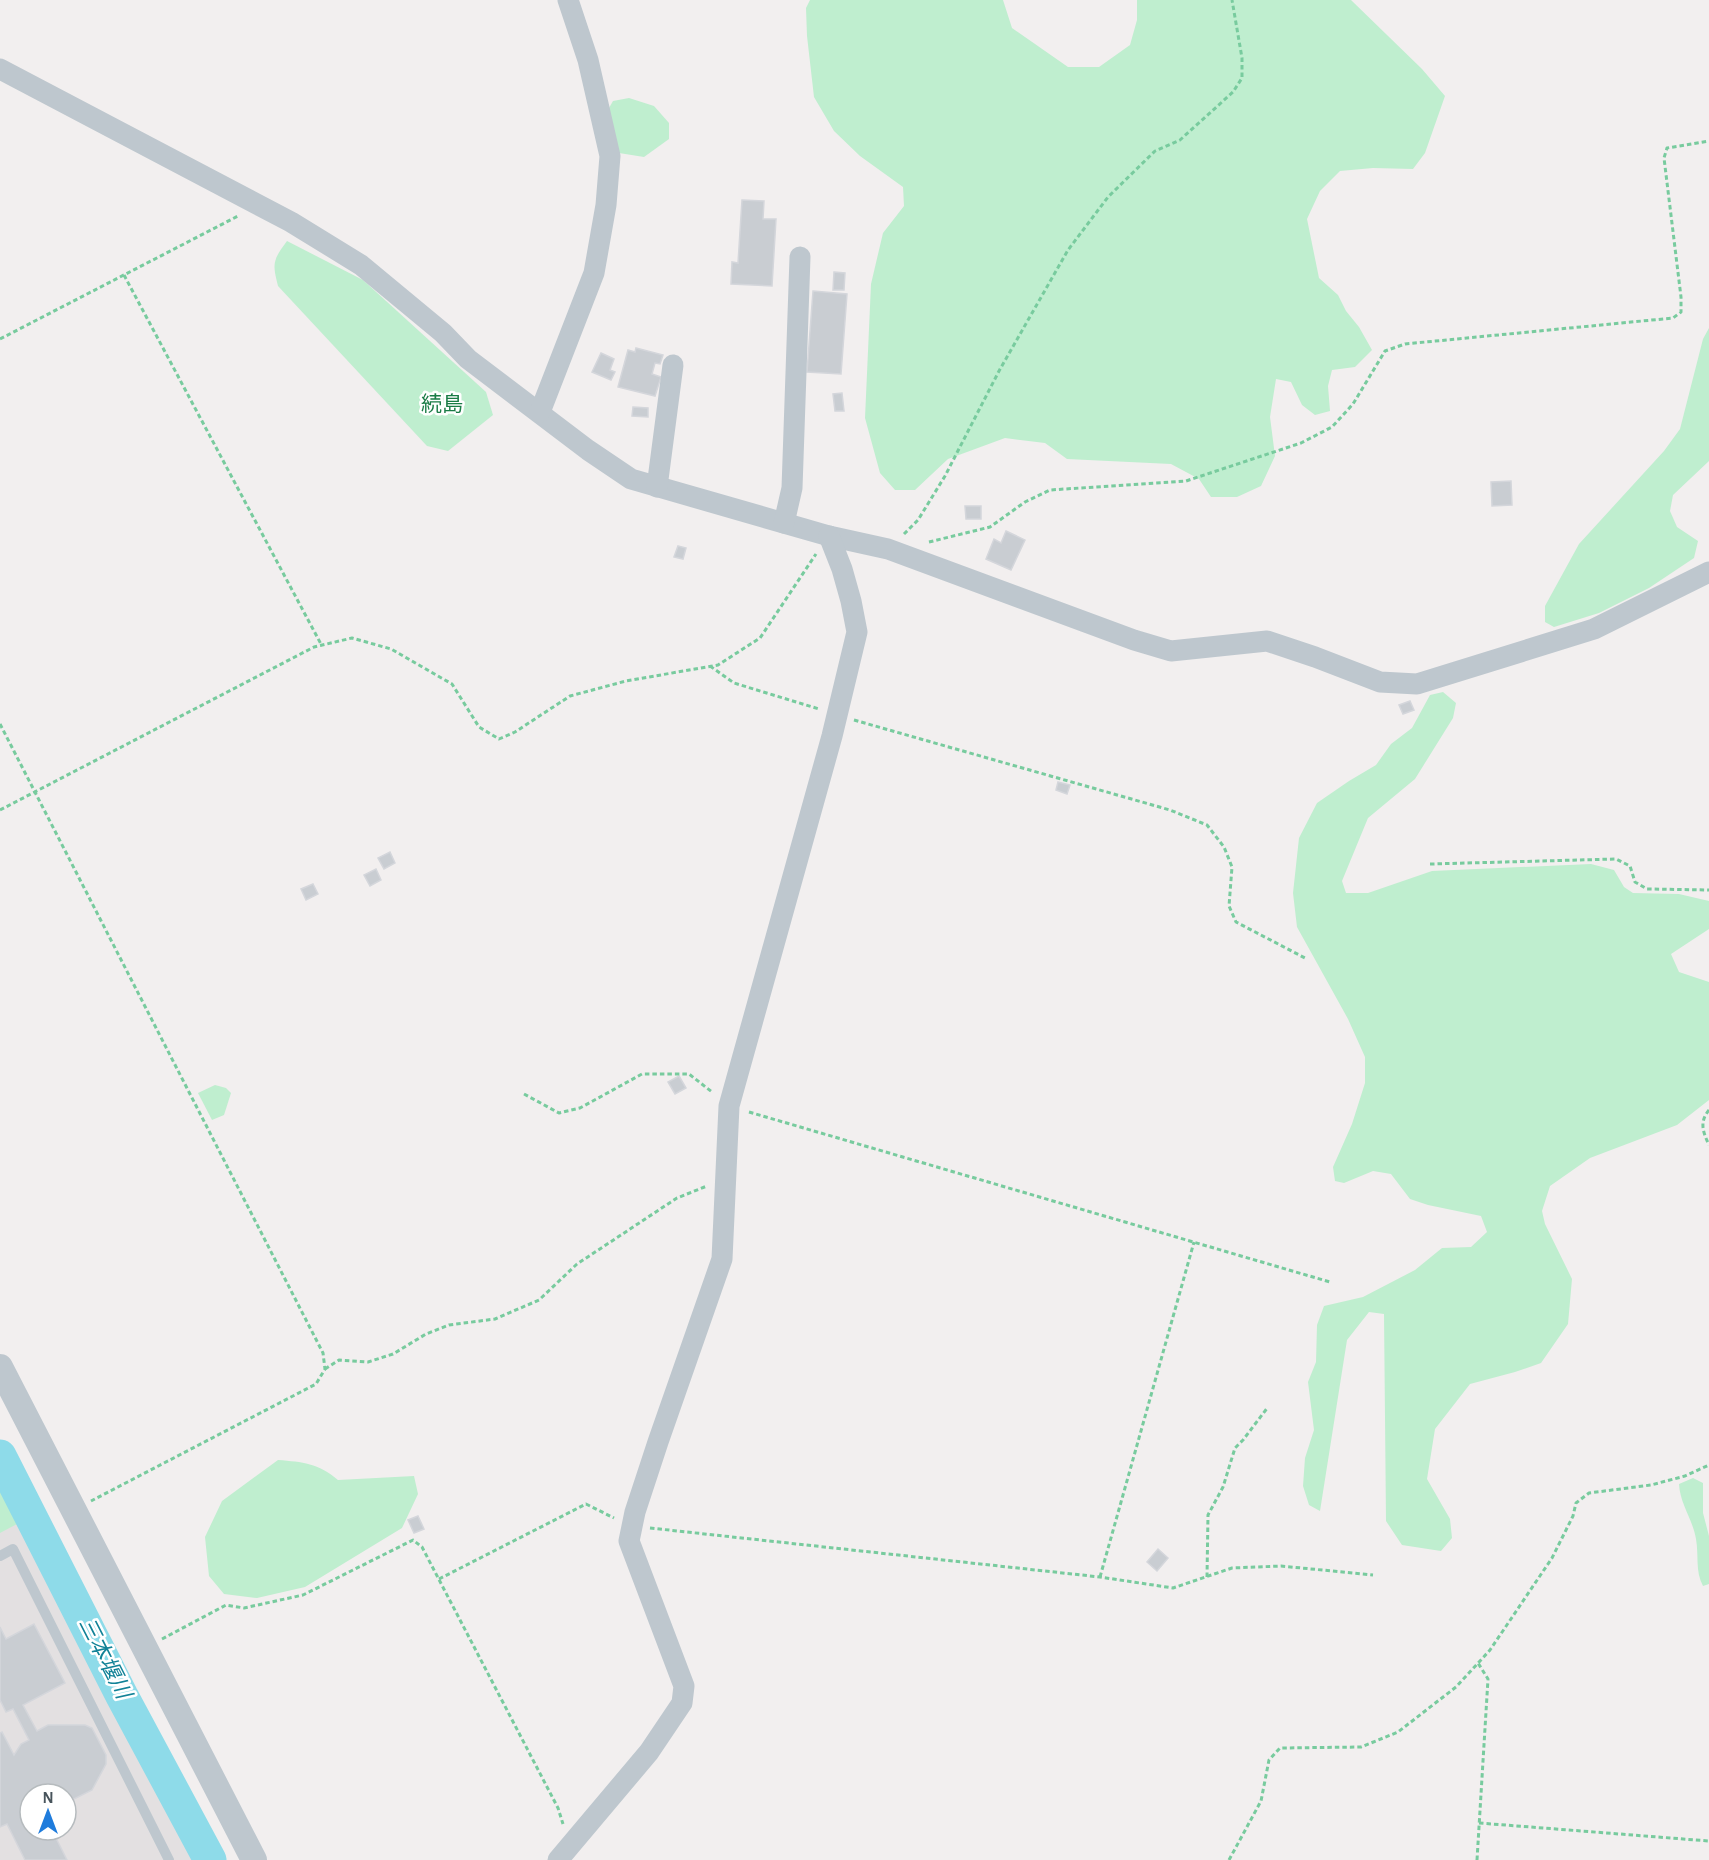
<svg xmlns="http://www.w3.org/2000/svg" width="1709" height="1860" viewBox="0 0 1709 1860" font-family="'Alegreya Sans','Noto Sans JP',sans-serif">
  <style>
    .education { fill: #e3e0e1; fill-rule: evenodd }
    .green { fill: #bfeecf }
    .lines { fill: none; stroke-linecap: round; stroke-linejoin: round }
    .river { stroke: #8edbe9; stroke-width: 33 }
    .building { fill: #c9cdd2; stroke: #d4d6db; stroke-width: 1.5 }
    .path { stroke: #78cb9e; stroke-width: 3; stroke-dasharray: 4.5 3; stroke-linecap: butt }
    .service { stroke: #bec7ce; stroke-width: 10 }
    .minor { stroke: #bec7ce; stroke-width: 21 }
    .tertiary { stroke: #bec7ce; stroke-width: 26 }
    .labels { text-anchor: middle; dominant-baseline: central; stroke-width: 5; stroke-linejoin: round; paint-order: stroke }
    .park-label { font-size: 21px; fill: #1a7c46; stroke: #fff }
    .water-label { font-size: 22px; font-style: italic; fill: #118297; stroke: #fff }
  </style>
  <rect width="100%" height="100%" fill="#f2efef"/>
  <path class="education" d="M0,1478L201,1860H0ZM30,1794H66V1830H30Z"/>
  <g class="green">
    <polygon points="810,0 1003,0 1012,28 1068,67 1099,67 1130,45 1137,20 1137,0 1351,0 1422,69 1445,96 1425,153 1413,169 1373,168 1340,171 1320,191 1307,219 1319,278 1338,295 1346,311 1359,327 1372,350 1355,367 1332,370 1328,386 1330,411 1315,415 1302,405 1291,382 1276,379 1270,417 1275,456 1261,486 1237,497 1211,497 1199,479 1171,464 1067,459 1045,443 1005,438 948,459 915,490 895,490 880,473 865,418 871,284 883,233 904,206 903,187 860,156 834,131 814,97 807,36 806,8"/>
    <polygon points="629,98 654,106 669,123 669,139 644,157 619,153 609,108 613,101"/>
    <path d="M287,241L363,280L486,392L493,415L448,451L427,446L278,286C272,263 273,260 287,241Z"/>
    <polygon points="1709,328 1709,461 1673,495 1670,511 1677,527 1698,541 1694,558 1649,588 1599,613 1554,627 1545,622 1545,606 1579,544 1664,451 1680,429 1703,339"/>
    <polygon points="1443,692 1456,703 1453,718 1415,779 1368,818 1342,881 1346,893 1368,893 1432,871 1591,864 1614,870 1624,887 1633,893 1679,894 1709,901 1709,929 1671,954 1679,972 1709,982 1709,1100 1677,1125 1590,1158 1550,1186 1542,1211 1545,1224 1572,1279 1568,1324 1541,1363 1515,1372 1470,1384 1435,1429 1427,1479 1450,1519 1452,1538 1441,1551 1402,1545 1386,1521 1384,1314 1369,1312 1347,1340 1320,1511 1309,1505 1303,1486 1305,1458 1314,1430 1308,1382 1316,1362 1317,1325 1324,1306 1363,1297 1415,1270 1442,1248 1471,1247 1487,1232 1481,1216 1428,1205 1410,1199 1391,1174 1373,1171 1344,1183 1335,1181 1333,1167 1352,1124 1365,1083 1365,1057 1348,1019 1297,927 1293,893 1299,838 1317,803 1349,781 1376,765 1391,744 1412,728 1430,695"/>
    <polygon points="215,1085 226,1088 231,1093 224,1115 212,1120 198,1093"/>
    <path d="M278,1460C303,1462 318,1463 338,1480L414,1476L418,1494L402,1528L305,1587L257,1598L224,1594L209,1576L205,1537L222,1501Z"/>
    <path d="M1693,1478L1703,1483V1513L1709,1536V1584L1703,1586C1695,1571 1699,1556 1696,1539C1693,1520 1680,1504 1679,1484Z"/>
    <polygon points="0,1491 17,1524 0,1533"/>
  </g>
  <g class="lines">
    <polyline class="river" points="0,1456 122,1696 210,1860"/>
  </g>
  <g class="building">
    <polygon points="742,200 764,201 763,219 776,219 772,286 731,284 732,262 738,263"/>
    <polygon points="834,272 845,273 844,290 833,290"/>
    <polygon points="813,291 847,294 841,374 807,372"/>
    <polygon points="636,348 663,355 660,364 655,363 652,374 661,377 655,396 618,387 628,350 635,352"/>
    <polygon points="601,353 614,359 610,370 615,372 611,380 592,372"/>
    <polygon points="842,393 844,411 835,411 833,394"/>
    <polygon points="633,407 648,408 648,417 632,416"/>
    <polygon points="1511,481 1512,505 1492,506 1491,482"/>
    <polygon points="965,506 981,506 981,519 966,519"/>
    <polygon points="1006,531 1025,540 1011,570 986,559 994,539 1001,543"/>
    <polygon points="678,546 686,548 683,559 674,557"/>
    <polygon points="1410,701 1414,710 1403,714 1399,705"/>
    <polygon points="1058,782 1070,785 1067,794 1056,790"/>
    <polygon points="390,852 395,863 384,869 378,858"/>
    <polygon points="376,869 381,880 370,886 364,875"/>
    <polygon points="313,884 318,894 306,900 301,889"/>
    <polygon points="679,1076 686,1088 675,1094 668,1082"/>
    <polygon points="418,1516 424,1529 414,1533 408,1520"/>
    <polygon points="1158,1549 1168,1558 1157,1571 1147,1562"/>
    <polygon points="34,1624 65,1683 23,1705 37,1731 48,1725 85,1725 92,1728 106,1755 106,1764 92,1790 66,1803 66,1794 30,1794 30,1830 52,1830 67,1860 25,1860 7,1824 0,1827 0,1733 2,1732 14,1755 21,1744 29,1740 13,1709 6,1712 0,1700 0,1627 6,1639"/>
  </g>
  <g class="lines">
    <g class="path">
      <polyline points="124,275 322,646"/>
      <polyline points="0,339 238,216"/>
      <polyline points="904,534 918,520 945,476 999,371 1068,250 1108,197 1155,151 1180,140 1233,92 1242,78 1242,58 1232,0"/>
      <polyline points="929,542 990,527 1025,502 1050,490 1186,481 1301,443 1332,427 1353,404 1385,351 1405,344 1673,318 1681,312 1681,297 1664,158 1667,148 1709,141"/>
      <polyline points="710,666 734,683 819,709"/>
      <polyline points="854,720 1170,810 1207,825 1224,847 1232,867 1229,906 1236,922 1305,958"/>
      <polyline points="0,724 323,1353 325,1369 316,1384 91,1501"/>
      <polyline points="0,810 314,647 352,638 391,649 452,684 479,727 499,739 515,732 570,696 626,681 718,665 760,638 816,554"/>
      <polyline points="1430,864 1616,859 1630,866 1635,882 1647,889 1709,890"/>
      <polyline points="524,1094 559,1113 580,1108 642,1074 689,1074 712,1092"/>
      <path d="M1709,1110C1699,1122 1703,1132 1709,1145"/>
      <polyline points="749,1112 1330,1282"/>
      <polyline points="325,1369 339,1360 368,1362 393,1354 426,1334 449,1325 495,1319 539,1300 577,1264 677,1198 707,1186"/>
      <polyline points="650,1528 1100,1577 1173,1588 1232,1568 1281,1566 1373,1575"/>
      <polyline points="1100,1577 1194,1242"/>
      <polyline points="1207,1577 1208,1515 1223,1487 1235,1448 1243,1440 1268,1407"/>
      <polyline points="439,1579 586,1504 614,1518"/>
      <polyline points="162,1639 226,1605 244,1608 303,1595 413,1540 422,1547 558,1808 563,1824"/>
      <polyline points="1479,1823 1709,1841"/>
      <polyline points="1229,1860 1261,1801 1269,1760 1280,1748 1361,1747 1398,1732 1456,1687 1490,1650 1552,1558 1573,1516 1576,1503 1589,1493 1651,1485 1685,1476 1709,1465"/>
      <polyline points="1477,1860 1488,1679 1478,1663"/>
    </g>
    <polyline class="service" points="0,1556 13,1549 169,1860"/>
    <g class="minor">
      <polyline points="0,69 291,222 361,265 443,333 468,359 588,450 631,479 829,536 888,549 1134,640 1171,651 1267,641 1315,657 1380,682 1417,684 1594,629 1709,572"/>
      <polyline points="540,412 594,273 606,205 610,156 588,60 568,0"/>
      <polyline points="657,487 673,365"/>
      <polyline points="784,523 792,488 800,257"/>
      <polyline points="558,1860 649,1752 682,1703 684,1686 629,1541 635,1512 658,1442 722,1259 729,1106 832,736 857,632 851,601 842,569 829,536"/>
    </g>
    <polyline class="tertiary" points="0,1367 254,1860"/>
  </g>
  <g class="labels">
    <g class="park-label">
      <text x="442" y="404">続島</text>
    </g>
    <g class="water-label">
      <text transform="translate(105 1658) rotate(63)">三本堰川</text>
    </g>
  </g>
  <g transform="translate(48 1812)"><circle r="28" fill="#ffffff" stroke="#b6bbbe" stroke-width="1.5"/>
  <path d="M0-4.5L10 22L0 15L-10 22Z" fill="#1f7cdc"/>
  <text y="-9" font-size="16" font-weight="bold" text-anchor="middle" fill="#48545c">N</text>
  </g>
</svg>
